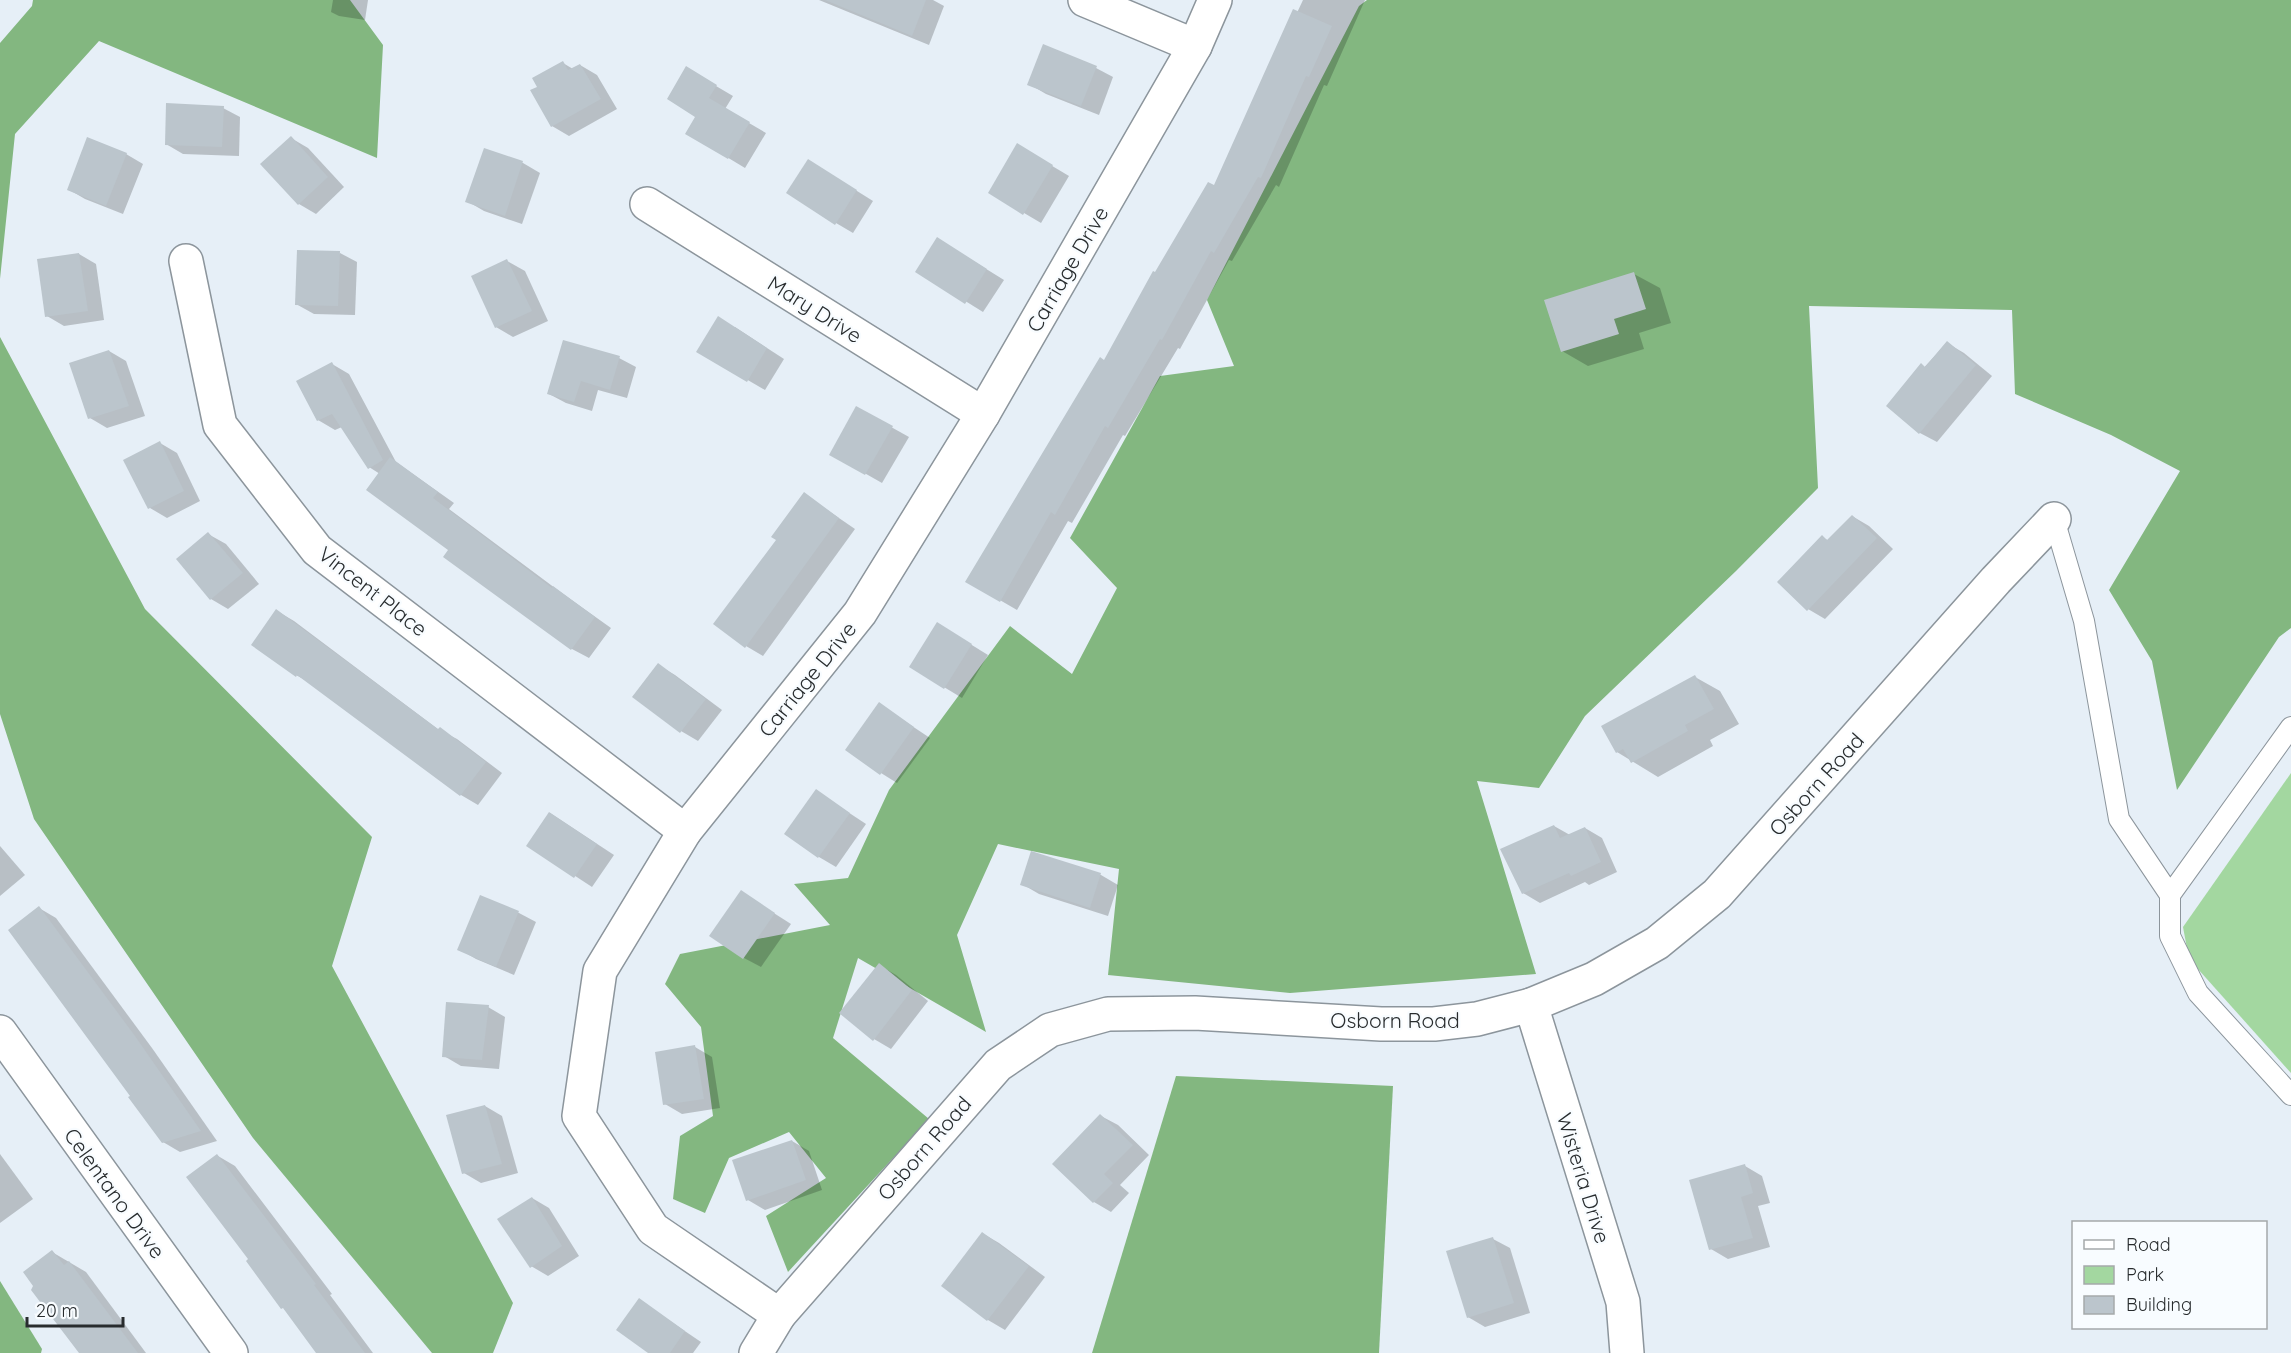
<svg xmlns="http://www.w3.org/2000/svg" width="2291" height="1353" viewBox="0 0 2291 1353" font-family="Quicksand,sans-serif">
  <style>
    .green { fill: #a3d7a0 }
    .forest { fill: #83b780 }
    .shadow { fill: #0003 }
    .building { fill: #bbc5cc }
    .lines { fill: none; stroke-linecap: round; stroke-linejoin: round }
    .service-casing { stroke: #8c959c; stroke-width: 22 }
    .minor-casing { stroke: #8c959c; stroke-width: 36 }
    .service { stroke: #fff; stroke-width: 20 }
    .minor { stroke: #fff; stroke-width: 33 }
    .labels { text-anchor: middle; dominant-baseline: central; stroke-width: 4.5; stroke-linejoin: round; paint-order: stroke }
    .street-label { font-size: 21px; fill: #282c2e; stroke: #f8fcff }
  </style>
  <rect width="100%" height="100%" fill="#e6eff7"/>
  <polygon class="green" points="2291,773 2291,1073 2189,959 2183,927"/>
  <g class="forest">
    <polygon points="33,0 350,0 383,45 377,158 99,41 15,134 0,279 0,43 32,6"/>
    <polygon points="1367,0 2291,0 2291,628 2279,637 2177,790 2152,661 2109,590 2180,471 2111,435 2015,394 2012,310 1809,306 1818,488 1736,571 1585,716 1539,788 1477,781 1536,974 1290,993 1108,975 1119,869 998,844 957,935 986,1032 858,958 833,1038 929,1119 788,1272 766,1216 826,1178 789,1132 729,1158 705,1213 673,1199 680,1136 713,1116 701,1027 665,984 680,954 830,925 794,884 848,878 889,790 1010,626 1072,674 1117,588 1070,538 1160,376 1234,366 1207,300 1359,6"/>
    <polygon points="0,337 145,609 372,837 332,966 513,1303 493,1353 432,1353 253,1138 34,819 0,714"/>
    <polygon points="1176,1076 1393,1086 1379,1353 1092,1353"/>
    <polygon points="0,1281 42,1349 41,1353 0,1353"/>
  </g>
  <g class="shadow">
    <polygon points="333,0 368,0 365,20 339,16 331,12"/>
    <polygon points="819,0 933,0 944,6 929,45"/>
    <polygon points="1303,0 1365,0 1327,86 1324,85 1279,187 1276,185 1232,261 1229,260 1180,349 1178,348 1125,436 1123,435 1072,523 1068,521 1017,610 967,581 1105,362 1156,274 1215,187"/>
    <polygon points="563,63 573,69 580,65 597,75 617,109 569,136 552,126 532,91 539,87"/>
    <polygon points="1096,68 1113,77 1099,115 1046,94 1029,84"/>
    <polygon points="687,69 733,96 725,109 766,133 745,168 687,133 698,117"/>
    <polygon points="223,108 240,117 239,156 183,154 166,144"/>
    <polygon points="291,138 308,148 344,187 316,214 299,204"/>
    <polygon points="1017,145 1069,176 1041,223 990,193"/>
    <polygon points="485,150 523,163 540,173 522,224 484,211 467,201"/>
    <polygon points="126,154 143,164 123,214 85,199 68,189"/>
    <polygon points="825,171 873,201 853,233 836,223"/>
    <polygon points="954,249 1004,280 983,312 917,271"/>
    <polygon points="340,253 357,262 355,315 314,314 296,304"/>
    <polygon points="79,254 96,264 104,320 64,326 47,316"/>
    <polygon points="507,261 525,271 548,321 513,337 496,327"/>
    <polygon points="1634,274 1660,288 1671,323 1639,333 1644,349 1588,366 1562,351"/>
    <polygon points="735,327 784,359 765,390 698,351"/>
    <polygon points="1947,343 1964,353 1992,376 1937,442 1920,433 1888,406"/>
    <polygon points="109,351 126,361 145,416 107,428 90,418"/>
    <polygon points="619,358 636,367 627,398 598,390 592,411 566,403 549,394"/>
    <polygon points="332,364 349,374 396,462 454,503 449,509 559,591 611,628 589,658 572,649 451,550 380,474 369,467 342,427 335,430 318,420"/>
    <polygon points="857,408 909,437 882,483 831,454"/>
    <polygon points="160,443 177,453 200,501 167,518 150,508"/>
    <polygon points="804,494 855,529 763,656 746,646 778,540"/>
    <polygon points="1852,516 1869,526 1893,549 1825,619 1808,609 1822,537 1829,541"/>
    <polygon points="208,534 226,544 259,584 228,609 211,599 178,559"/>
    <polygon points="277,611 294,621 439,730 457,739 502,773 478,805 461,795 314,685 296,675"/>
    <polygon points="954,634 988,655 962,698 911,667"/>
    <polygon points="658,665 675,675 722,710 698,741 681,731"/>
    <polygon points="1695,677 1720,691 1739,724 1710,740 1713,746 1658,777 1617,752 1603,727"/>
    <polygon points="879,704 930,738 897,783 881,773"/>
    <polygon points="816,791 866,824 836,867 819,857"/>
    <polygon points="550,813 614,855 592,887 528,845"/>
    <polygon points="1554,826 1570,835 1585,828 1602,838 1617,872 1589,885 1585,882 1540,903 1523,893"/>
    <polygon points="0,846 25,875 0,896"/>
    <polygon points="1032,853 1101,875 1118,885 1108,916 1039,894 1022,884"/>
    <polygon points="741,892 791,924 761,967 744,958"/>
    <polygon points="481,897 519,913 536,922 514,975 476,959 459,949"/>
    <polygon points="39,908 56,918 152,1048 217,1141 180,1152 163,1142 132,1096"/>
    <polygon points="879,965 896,975 928,1001 891,1049 874,1039"/>
    <polygon points="488,1007 505,1017 499,1069 461,1066 444,1056"/>
    <polygon points="695,1047 712,1057 720,1108 682,1114 665,1104"/>
    <polygon points="485,1106 502,1116 518,1173 481,1183 464,1173"/>
    <polygon points="1101,1116 1118,1125 1149,1155 1120,1185 1129,1193 1111,1212 1094,1202"/>
    <polygon points="792,1141 809,1151 822,1190 765,1210 748,1200"/>
    <polygon points="0,1154 33,1199 0,1223"/>
    <polygon points="218,1156 235,1166 332,1294 330,1295 373,1353 318,1353 248,1261 250,1260"/>
    <polygon points="1745,1166 1762,1176 1770,1203 1758,1206 1770,1247 1728,1259 1711,1249"/>
    <polygon points="532,1198 549,1208 579,1256 548,1276 531,1266"/>
    <polygon points="982,1233 999,1243 1045,1277 1005,1330 988,1320"/>
    <polygon points="1493,1239 1510,1248 1530,1313 1485,1327 1468,1317"/>
    <polygon points="52,1252 86,1272 146,1353 91,1353"/>
    <polygon points="639,1300 701,1342 693,1353 650,1353"/>
  </g>
  <g class="building">
    <polygon points="825,0 926,0 912,36"/>
    <polygon points="1293,9 1332,26 1309,77 1306,76 1261,178 1258,177 1214,253 1211,251 1162,340 1160,339 1108,428 1105,426 1055,515 1051,512 1000,602 965,582 1100,357 1104,360 1153,271 1155,272 1208,182 1214,185"/>
    <polygon points="1043,44 1097,66 1081,106 1027,85"/>
    <polygon points="563,61 568,70 580,64 601,99 551,127 530,90 537,87 532,78"/>
    <polygon points="686,66 717,85 709,98 750,122 728,159 685,134 695,117 667,99"/>
    <polygon points="166,103 224,106 222,147 165,145"/>
    <polygon points="291,136 328,177 298,205 260,164"/>
    <polygon points="87,137 127,153 106,206 67,190"/>
    <polygon points="1017,143 1053,165 1023,215 988,193"/>
    <polygon points="484,148 523,161 505,216 465,202"/>
    <polygon points="808,159 857,190 835,225 786,193"/>
    <polygon points="937,237 987,269 965,304 915,272"/>
    <polygon points="297,250 340,251 338,306 295,305"/>
    <polygon points="79,253 88,311 45,317 37,259"/>
    <polygon points="507,259 532,311 495,328 471,276"/>
    <polygon points="1634,272 1646,309 1614,319 1619,334 1561,352 1544,300"/>
    <polygon points="718,316 767,348 747,382 696,352"/>
    <polygon points="563,340 620,356 610,390 581,381 574,402 547,394"/>
    <polygon points="1947,341 1976,365 1919,434 1886,406 1921,363 1925,367"/>
    <polygon points="109,350 129,406 88,419 69,363"/>
    <polygon points="332,362 383,460 368,469 332,414 317,421 296,381"/>
    <polygon points="856,406 893,426 865,475 829,455"/>
    <polygon points="160,441 184,491 148,509 123,460"/>
    <polygon points="390,457 438,492 433,498 552,588 553,586 595,617 571,650 443,557 448,550 366,490"/>
    <polygon points="804,492 839,518 745,648 713,624 776,540 771,537"/>
    <polygon points="1852,515 1877,538 1807,611 1777,582 1822,535 1827,540"/>
    <polygon points="208,532 243,573 210,600 176,559"/>
    <polygon points="276,609 438,729 440,727 486,762 460,796 297,675 296,677 251,645"/>
    <polygon points="937,622 972,644 944,689 909,667"/>
    <polygon points="658,663 706,699 680,733 632,697"/>
    <polygon points="1695,675 1714,709 1685,725 1688,731 1631,763 1623,749 1616,753 1601,726"/>
    <polygon points="879,702 914,727 880,775 845,750"/>
    <polygon points="816,789 850,813 818,858 784,834"/>
    <polygon points="549,812 597,844 574,878 526,846"/>
    <polygon points="1554,825 1560,838 1585,827 1601,862 1571,876 1569,873 1522,894 1500,849"/>
    <polygon points="1031,851 1101,873 1090,908 1020,885"/>
    <polygon points="741,890 775,913 743,959 709,936"/>
    <polygon points="480,895 519,911 496,967 457,950"/>
    <polygon points="39,906 135,1036 201,1131 162,1143 128,1097 130,1096 8,930"/>
    <polygon points="879,963 912,990 873,1041 839,1013"/>
    <polygon points="446,1002 489,1005 482,1060 442,1057"/>
    <polygon points="695,1045 704,1099 663,1105 655,1052"/>
    <polygon points="485,1105 502,1164 462,1174 446,1115"/>
    <polygon points="1100,1114 1133,1145 1104,1174 1113,1183 1093,1203 1052,1164"/>
    <polygon points="792,1140 806,1180 746,1201 732,1160"/>
    <polygon points="217,1154 316,1284 314,1285 365,1353 316,1353 283,1308 281,1309 246,1261 248,1259 186,1177"/>
    <polygon points="1745,1164 1753,1193 1741,1197 1753,1238 1709,1250 1689,1180"/>
    <polygon points="532,1197 562,1246 530,1268 497,1219"/>
    <polygon points="982,1232 1029,1266 987,1321 941,1286"/>
    <polygon points="1493,1237 1514,1303 1467,1318 1446,1251"/>
    <polygon points="52,1250 64,1265 69,1261 138,1353 79,1353 31,1290 33,1286 23,1272"/>
    <polygon points="639,1298 685,1331 670,1353 648,1353 616,1330"/>
  </g>
  <g class="lines">
    <defs>
      <g id="service">
        <polyline points="2054,519 2084,621 2119,819 2170,895 2291,727"/>
        <polyline points="2170,895 2170,936 2198,993 2291,1095"/>
      </g>
      <g id="minor">
        <polyline points="1085,0 1195,46"/>
        <polyline points="647,204 983,414"/>
        <polyline points="186,261 220,425 317,550 685,831"/>
        <polyline points="1531,1005 1623,1302 1627,1353"/>
        <polyline points="0,1032 231,1353"/>
        <polyline points="779,1315 653,1229 579,1116 600,971 685,831 860,613 983,414 1195,46 1215,0"/>
        <polyline points="756,1353 779,1315 998,1065 1050,1030 1108,1014 1195,1013 1381,1024 1434,1024 1477,1019 1531,1005 1594,979 1657,943 1717,894 1996,580 2054,519"/>
      </g>
    </defs>
    <use href="#service" class="service-casing"/>
    <use href="#minor" class="minor-casing"/>
    <use href="#service" class="service"/>
    <use href="#minor" class="minor"/>
  </g>
  <g class="labels">
    <g class="street-label">
      <text transform="translate(1067 269) rotate(-60)">Carriage Drive</text>
      <text transform="translate(815 309) rotate(32)">Mary Drive</text>
      <text transform="translate(373 591) rotate(38)">Vincent Place</text>
      <text transform="translate(807 679) rotate(-51)">Carriage Drive</text>
      <text transform="translate(1816 784) rotate(-48)">Osborn Road</text>
      <text x="1395" y="1020">Osborn Road</text>
      <text transform="translate(924 1148) rotate(-49)">Osborn Road</text>
      <text transform="translate(1584 1178) rotate(73)">Wisteria Drive</text>
      <text transform="translate(115 1193) rotate(54)">Celentano Drive</text>
    </g>
  </g>
  <rect x="2072" y="1221" width="195" height="108" fill="#f8fcff" stroke="#a5a9ab" stroke-width="1.5"/>
  <rect x="2084" y="1240" width="30" height="9" fill="#ffffff" stroke="#a5a9ab" stroke-width="1.5"/>
  <text x="2126" y="1251" font-size="18" fill="#282c2e">Road</text>
  <rect x="2084" y="1266" width="30" height="18" fill="#a3d7a0" stroke="#a5a9ab" stroke-width="1.5"/>
  <text x="2126" y="1281" font-size="18" fill="#282c2e">Park</text>
  <rect x="2084" y="1296" width="30" height="18" fill="#bbc5cc" stroke="#a5a9ab" stroke-width="1.5"/>
  <text x="2126" y="1311" font-size="18" fill="#282c2e">Building</text>
  <path d="M27 1317v9h96v-9" fill="none" stroke="#282c2e" stroke-width="3"/>
  <text x="36" y="1317" font-size="18" fill="#282c2e" stroke="#f8fcff" stroke-width="4.5" paint-order="stroke">20 m</text>
</svg>
